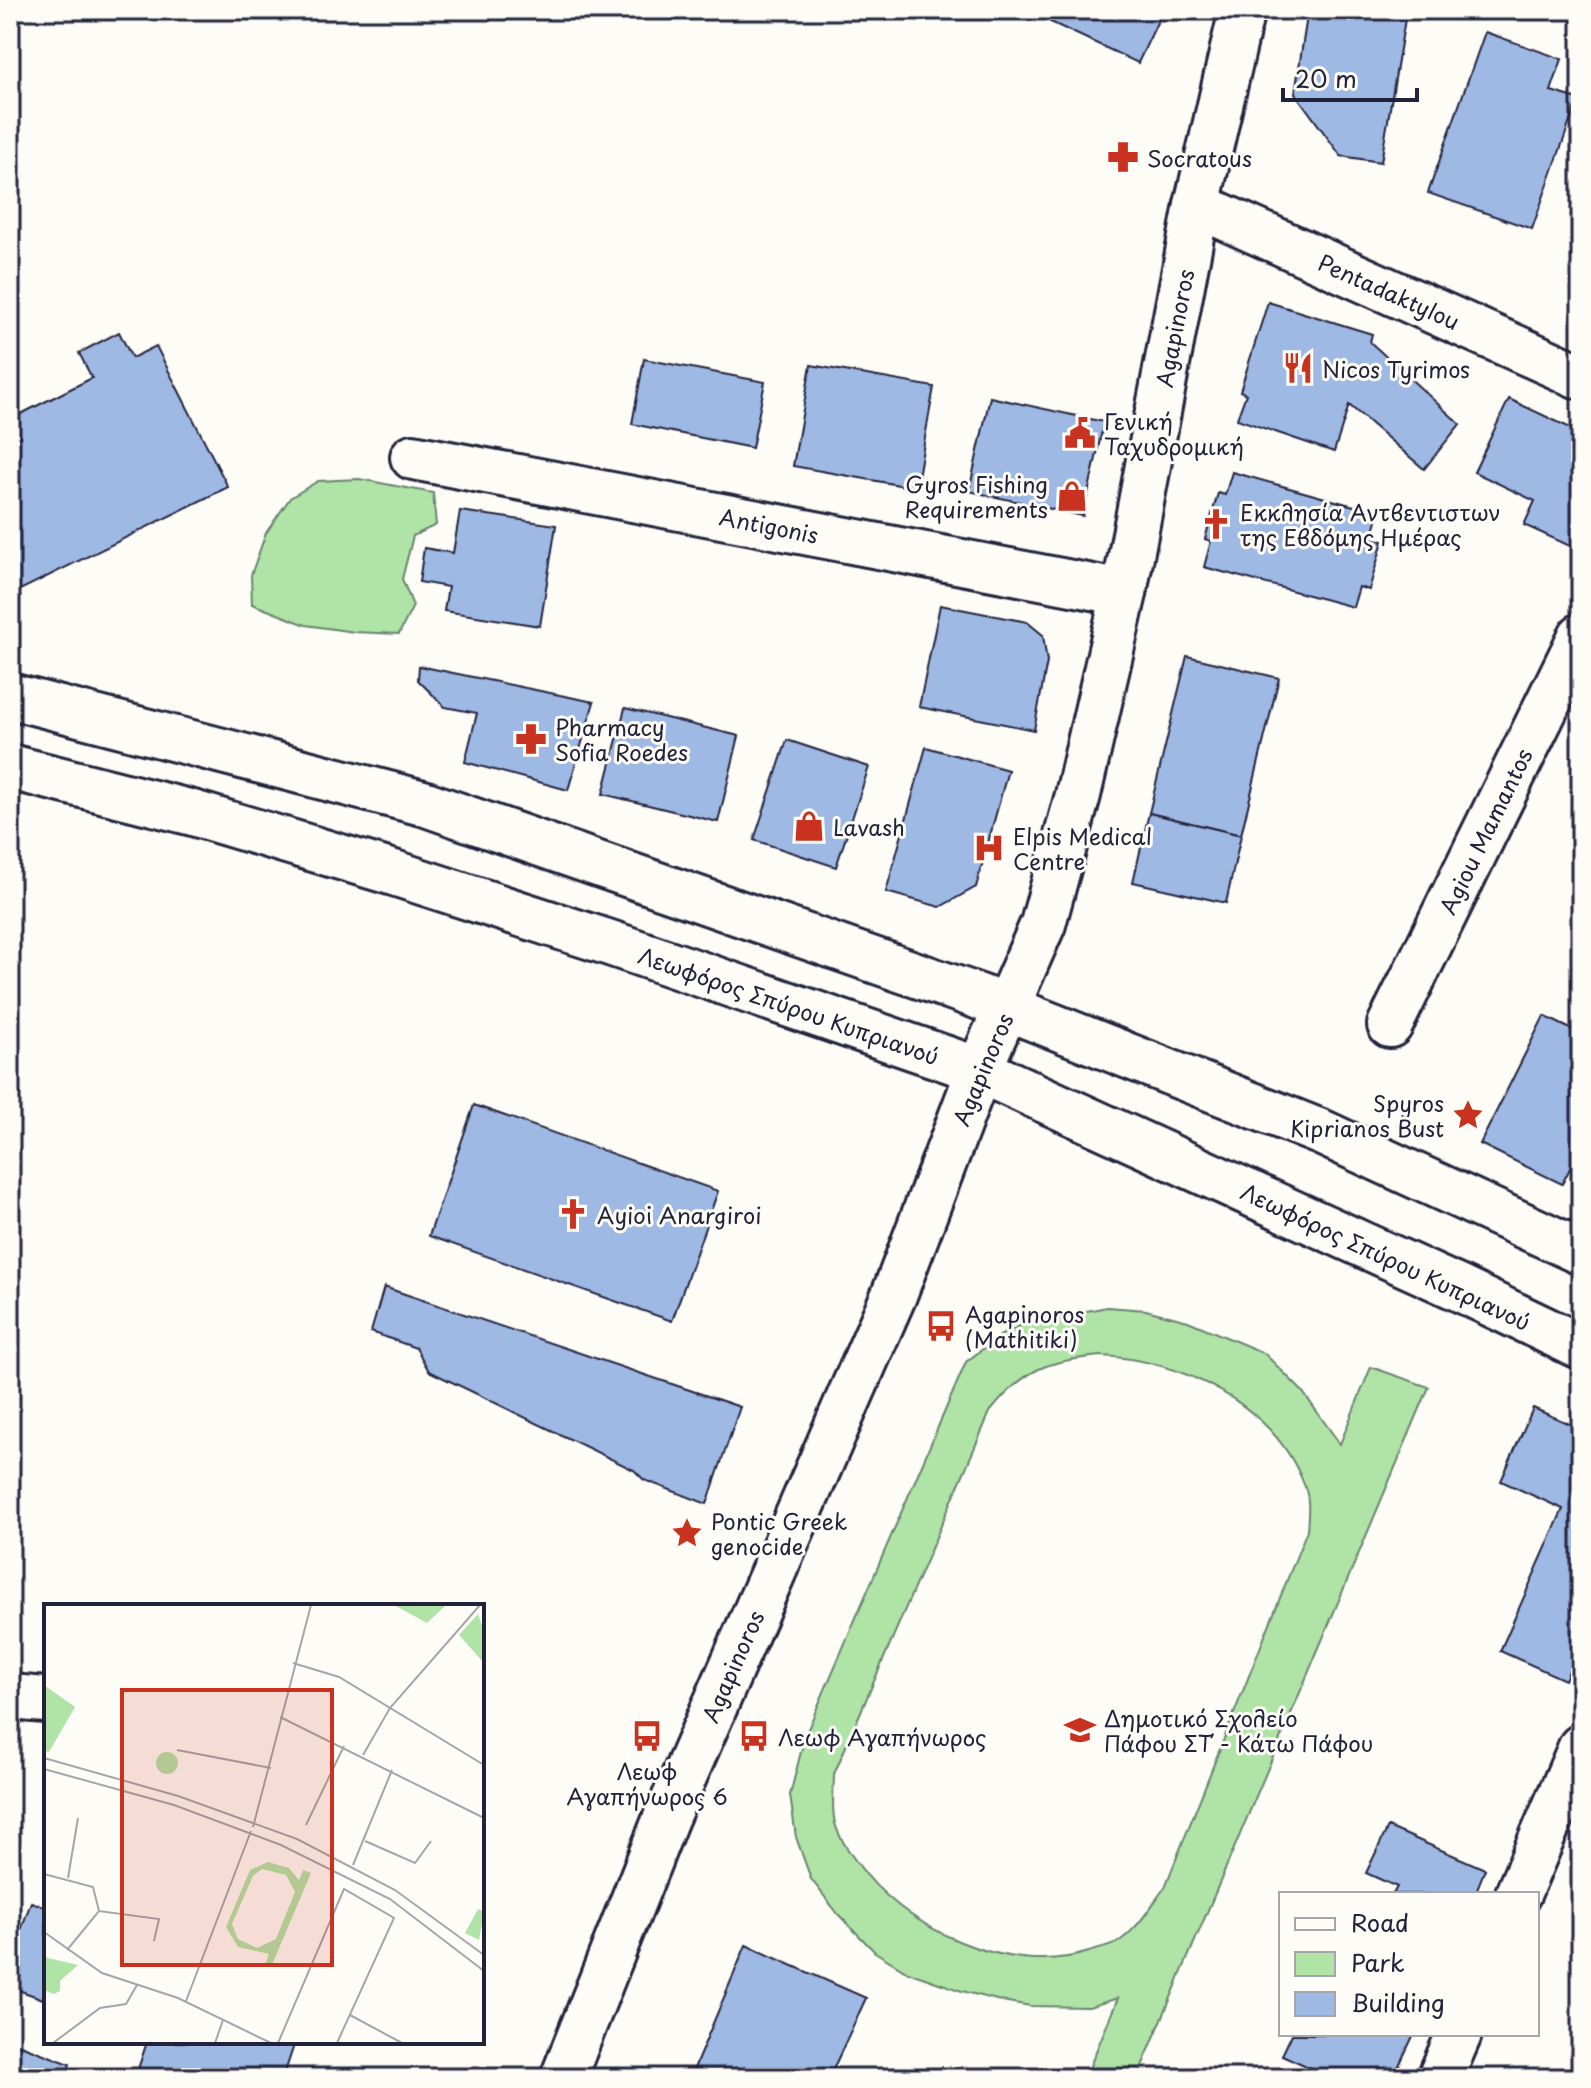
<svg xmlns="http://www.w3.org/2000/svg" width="1591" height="2088" viewBox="0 0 1591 2088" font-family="'Playpen Sans',sans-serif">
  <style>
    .green { fill: #b0e4a6; stroke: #698370; stroke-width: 2; fill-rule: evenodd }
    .building { fill: #9fb9e5; stroke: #22223b; stroke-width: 2 }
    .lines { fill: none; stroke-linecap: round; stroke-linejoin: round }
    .minor-casing { stroke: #22223b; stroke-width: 50 }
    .tertiary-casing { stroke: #22223b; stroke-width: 50 }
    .secondary-casing { stroke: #22223b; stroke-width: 50 }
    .minor { stroke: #fdfcf7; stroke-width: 44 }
    .tertiary { stroke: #fdfcf7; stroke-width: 44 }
    .secondary { stroke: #fdfcf7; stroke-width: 44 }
    .labels { text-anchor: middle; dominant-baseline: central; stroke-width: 6; stroke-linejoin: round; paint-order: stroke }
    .poi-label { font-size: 22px; fill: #22223b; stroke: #fdfcf7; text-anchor: start }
    .street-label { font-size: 22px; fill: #22223b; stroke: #fdfcf7 }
    .inset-road { fill: none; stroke: #a5a5ac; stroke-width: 2 }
    .view { fill: #c8321e; fill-opacity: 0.15; stroke: #c8321e; stroke-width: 4 }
    .inset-edge { fill: none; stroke: #22223b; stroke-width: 4 }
  </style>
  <rect width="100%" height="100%" fill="#fdfcf7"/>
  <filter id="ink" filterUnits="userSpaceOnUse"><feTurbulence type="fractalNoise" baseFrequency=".0125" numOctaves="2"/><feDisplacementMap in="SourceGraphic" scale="16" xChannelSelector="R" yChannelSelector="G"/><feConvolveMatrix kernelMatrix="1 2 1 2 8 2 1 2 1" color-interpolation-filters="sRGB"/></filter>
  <g filter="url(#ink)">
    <g class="green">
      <polygon points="359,479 433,493 436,525 413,536 402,579 413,606 399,634 354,632 306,625 252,604 251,575 266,533 290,498 318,481"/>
      <path d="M1107,1307L1146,1310L1188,1321L1264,1353L1302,1391L1340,1444L1371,1367L1429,1387L1137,2078H1085L1118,1998L1089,2007L1030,2006L997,2000L962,1991L908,1972L875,1952L838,1914L811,1879L796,1837L790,1795L805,1736L966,1362L1001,1335L1026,1323ZM1100,1356C1182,1359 1275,1405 1305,1487C1310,1500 1308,1516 1307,1530L1165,1887C1151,1906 1138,1929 1118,1942C1110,1947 1098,1949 1089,1952C1007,1978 902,1928 855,1860C847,1849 838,1836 835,1823C831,1807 834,1789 834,1774L990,1412C1026,1368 1044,1362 1100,1356Z"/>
    </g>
    <g class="building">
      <polygon points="1025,10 1163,10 1138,63"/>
      <polygon points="1308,10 1351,10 1405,19 1381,162 1341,156 1295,93"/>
      <polygon points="1485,32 1562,59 1551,91 1578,99 1532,229 1428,193"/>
      <polygon points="1268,302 1372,334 1370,342 1460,424 1424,469 1349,405 1334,452 1237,419 1246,394 1240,391"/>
      <polygon points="119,332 132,358 156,346 228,487 10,595 10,442 21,437 11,419 92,378 79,353"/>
      <polygon points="644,359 765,382 752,448 632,424"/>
      <polygon points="811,365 934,387 916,488 793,466"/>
      <polygon points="990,397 1104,422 1083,516 969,491"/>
      <polygon points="1509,399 1581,433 1581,528 1572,547 1524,525 1535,501 1474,472"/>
      <polygon points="1232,472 1379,513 1372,538 1383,541 1369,590 1359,587 1353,607 1204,567 1211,541 1205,539 1218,493 1225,495"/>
      <polygon points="460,511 556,525 540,626 444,611 448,587 419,582 424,548 453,553"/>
      <polygon points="940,605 1027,622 1043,635 1047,662 1034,730 919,707"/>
      <polygon points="1187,656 1279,678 1241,835 1149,813"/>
      <polygon points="419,666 594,702 568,790 465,762 477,713 445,707 418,680"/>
      <polygon points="625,708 739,736 718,822 603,794"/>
      <polygon points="787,740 869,767 836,867 754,840"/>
      <polygon points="926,747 1008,770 976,887 940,907 886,892"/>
      <polygon points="1149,813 1241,835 1226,903 1133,882"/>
      <polygon points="1544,1016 1581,1034 1581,1147 1562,1184 1480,1144"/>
      <polygon points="474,1105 718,1191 672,1321 429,1236"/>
      <polygon points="384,1287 740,1407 707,1504 644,1480 634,1470 429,1371 416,1348 371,1332"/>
      <polygon points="1533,1408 1581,1429 1581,1645 1565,1680 1500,1651 1563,1509 1501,1481"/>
      <polygon points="1388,1827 1485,1869 1475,1894 1393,1894 1397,1887 1366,1873"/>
      <polygon points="31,1902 46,1907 46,2000 10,1987 10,1961"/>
      <polygon points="746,1945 866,1998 829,2078 690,2078"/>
      <polygon points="1292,2034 1414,2034 1393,2078 1333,2078 1282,2055"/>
      <polygon points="10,2041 70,2064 65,2078 10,2078"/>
      <polygon points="147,2042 295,2042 283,2078 135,2078"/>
    </g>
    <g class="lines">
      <defs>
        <g id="minor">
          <polyline points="1197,205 1581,377"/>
          <polyline points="413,457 1124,593"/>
          <polyline points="1390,1025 1581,636"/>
          <polyline points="10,1697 46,1700"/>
          <polyline points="1518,1894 1581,1747"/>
          <polyline points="1440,2078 1459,2034"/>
        </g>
        <polyline id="tertiary" points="563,2078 666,1818 894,1295 979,1070"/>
        <g id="secondary">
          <polyline points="10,696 423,803 977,996 1323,1133 1581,1252"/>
          <polyline points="10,767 193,813 394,873 607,942 979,1070 1458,1288 1581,1347"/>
          <polyline points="979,1070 1043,924 1078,795 1124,593 1197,205 1242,10"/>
        </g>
      </defs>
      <use href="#minor" class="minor-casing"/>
      <use href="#tertiary" class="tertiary-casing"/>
      <use href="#secondary" class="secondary-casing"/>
      <use href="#minor" class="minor"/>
      <use href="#tertiary" class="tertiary"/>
      <use href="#secondary" class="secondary"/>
    </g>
  </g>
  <defs>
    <symbol id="pharmacy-bare" viewBox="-9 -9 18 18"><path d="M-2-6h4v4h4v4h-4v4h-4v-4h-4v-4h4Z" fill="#c8321e" stroke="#fdfcf7" stroke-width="2.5" paint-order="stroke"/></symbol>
    <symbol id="restaurant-bare" viewBox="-9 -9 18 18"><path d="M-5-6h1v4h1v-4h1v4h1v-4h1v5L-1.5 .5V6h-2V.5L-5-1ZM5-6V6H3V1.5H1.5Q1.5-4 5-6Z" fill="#c8321e" stroke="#fdfcf7" stroke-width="2.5" paint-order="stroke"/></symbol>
    <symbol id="civic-bare" viewBox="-9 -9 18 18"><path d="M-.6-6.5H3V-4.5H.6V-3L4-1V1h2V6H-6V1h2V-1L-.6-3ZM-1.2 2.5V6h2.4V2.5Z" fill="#c8321e" stroke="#fdfcf7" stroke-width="2.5" paint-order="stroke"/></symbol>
    <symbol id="shop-bare" viewBox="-9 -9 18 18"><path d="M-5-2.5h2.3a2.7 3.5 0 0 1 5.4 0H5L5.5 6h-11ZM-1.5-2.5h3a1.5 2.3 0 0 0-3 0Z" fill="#c8321e" stroke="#fdfcf7" stroke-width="2.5" paint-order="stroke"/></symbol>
    <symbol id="church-bare" viewBox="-9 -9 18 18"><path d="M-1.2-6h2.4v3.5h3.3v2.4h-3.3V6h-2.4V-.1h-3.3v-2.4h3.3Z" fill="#c8321e" stroke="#fdfcf7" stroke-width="2.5" paint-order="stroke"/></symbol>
    <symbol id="hospital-bare" viewBox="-9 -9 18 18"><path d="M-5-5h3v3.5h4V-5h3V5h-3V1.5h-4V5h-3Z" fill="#c8321e" stroke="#fdfcf7" stroke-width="2.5" paint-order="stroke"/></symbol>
    <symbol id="sight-bare" viewBox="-9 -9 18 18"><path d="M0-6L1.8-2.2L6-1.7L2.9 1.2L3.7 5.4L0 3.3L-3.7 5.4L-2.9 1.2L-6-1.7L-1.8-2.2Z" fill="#c8321e" stroke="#fdfcf7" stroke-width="2.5" paint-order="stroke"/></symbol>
    <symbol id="bus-bare" viewBox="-9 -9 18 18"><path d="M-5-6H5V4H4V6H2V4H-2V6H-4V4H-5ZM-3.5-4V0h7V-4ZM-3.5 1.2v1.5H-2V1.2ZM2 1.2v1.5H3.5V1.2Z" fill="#c8321e" stroke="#fdfcf7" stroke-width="2.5" paint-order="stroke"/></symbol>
    <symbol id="school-bare" viewBox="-9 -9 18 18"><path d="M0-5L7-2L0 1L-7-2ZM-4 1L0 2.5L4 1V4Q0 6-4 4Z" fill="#c8321e" stroke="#fdfcf7" stroke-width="2.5" paint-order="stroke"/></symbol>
  </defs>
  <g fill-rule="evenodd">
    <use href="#pharmacy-bare" x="1101" y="135" width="44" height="44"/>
    <use href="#restaurant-bare" x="1276" y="346" width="44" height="44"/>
    <use href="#civic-bare" x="1058" y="411" width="44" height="44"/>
    <use href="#shop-bare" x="1050" y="474" width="44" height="44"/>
    <use href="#church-bare" x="1194" y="502" width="44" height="44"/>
    <use href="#pharmacy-bare" x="509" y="717" width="44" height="44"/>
    <use href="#shop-bare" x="787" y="804" width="44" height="44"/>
    <use href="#hospital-bare" x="967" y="826" width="44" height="44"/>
    <use href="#sight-bare" x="1446" y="1093" width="44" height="44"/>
    <use href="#church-bare" x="551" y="1192" width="44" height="44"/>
    <use href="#bus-bare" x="919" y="1304" width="44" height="44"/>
    <use href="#sight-bare" x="665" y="1511" width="44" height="44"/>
    <use href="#school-bare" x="1058" y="1708" width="44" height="44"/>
    <use href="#bus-bare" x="625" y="1714" width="44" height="44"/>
    <use href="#bus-bare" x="732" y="1714" width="44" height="44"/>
  </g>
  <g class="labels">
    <g class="poi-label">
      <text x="1147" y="157">Socratous</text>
      <text x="1322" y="368">Nicos Tyrimos</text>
      <text x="1104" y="420">Γενική<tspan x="1104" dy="25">Ταχυδρομική</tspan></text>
      <text x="1048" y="483" text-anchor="end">Gyros Fishing<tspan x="1048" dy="25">Requirements</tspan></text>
      <text x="1240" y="511">Εκκλησία Αντβεντιστων<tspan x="1240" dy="25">της Εβδόμης Ημέρας</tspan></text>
      <text x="555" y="726">Pharmacy<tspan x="555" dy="25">Sofia Roedes</tspan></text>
      <text x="833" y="826">Lavash</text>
      <text x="1013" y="835">Elpis Medical<tspan x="1013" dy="25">Centre</tspan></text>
      <text x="1444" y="1102" text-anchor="end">Spyros<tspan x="1444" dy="25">Kiprianos Bust</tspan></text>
      <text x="597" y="1214">Ayioi Anargiroi</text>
      <text x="965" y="1313">Agapinoros<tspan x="965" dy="25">(Mathitiki)</tspan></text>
      <text x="711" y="1520">Pontic Greek<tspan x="711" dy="25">genocide</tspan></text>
      <text x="1104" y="1717">Δημοτικό Σχολείο<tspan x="1104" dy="25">Πάφου ΣΤ΄ - Κάτω Πάφου</tspan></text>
      <text x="778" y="1736">Λεωφ Αγαπήνωρος</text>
      <text x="647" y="1770" text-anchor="middle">Λεωφ<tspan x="647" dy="25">Αγαπήνωρος 6</tspan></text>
    </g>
    <g class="street-label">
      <text transform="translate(1389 291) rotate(24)">Pentadaktylou</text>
      <text transform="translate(1174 328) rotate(-79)">Agapinoros</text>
      <text transform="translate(769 525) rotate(11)">Antigonis</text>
      <text transform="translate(1485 831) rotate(-64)">Agiou Mamantos</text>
      <text transform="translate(789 1005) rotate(19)">Λεωφόρος Σπύρου Κυπριανού</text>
      <text transform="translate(982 1069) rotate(-67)">Agapinoros</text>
      <text transform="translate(1386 1256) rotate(25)">Λεωφόρος Σπύρου Κυπριανού</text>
      <text transform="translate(732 1666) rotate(-66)">Agapinoros</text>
    </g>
  </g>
  <g transform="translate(44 1604)">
    <rect width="440" height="440" fill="#fdfcf7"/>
    <path d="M350,1H402L383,19ZM434,10L440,27V59L415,31ZM0,81L31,103L5,148L0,147ZM112 159a11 11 0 1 1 22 0a11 11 0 1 1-22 0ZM224,258L245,264L255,276L259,266L267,269L227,363L221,361L225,350L194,343L182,323L206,266ZM218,265L242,271L251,288L232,335L213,344L194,335L188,320L209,272ZM434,305L440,308L435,336L421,329ZM0,353L34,361L16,377V387L10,390L0,386Z" fill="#b0e4a6" fill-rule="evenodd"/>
    <path class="inset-road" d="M249,59L295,73L440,161M236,113L440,214M133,146L227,164M319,151L346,104L436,1M0,154L134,192L253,235L351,286L440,351M0,165L130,201L237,241L346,295L440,367M262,221L300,142M209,223L267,1M321,237L371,259L387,237M309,261L348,166M0,270L49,283L55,307M24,274L34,214M0,328L58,369L134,394L227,439M23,346L55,307L115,315L110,337M142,397L207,227M306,411L358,439M9,439L56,404L82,400L93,381M171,439L179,416M234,439L300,285L350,314L293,439"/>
    <path class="view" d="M78,86H288V361H78Z"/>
    <rect width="440" height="440" class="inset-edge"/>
  </g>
  <rect width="1591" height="2088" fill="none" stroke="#fdfcf7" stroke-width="40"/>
  <rect x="20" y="20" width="1551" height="2048" fill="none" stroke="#22223b" stroke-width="3" filter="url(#ink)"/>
  <rect x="1279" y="1892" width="260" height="144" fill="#fdfcf7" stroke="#a5a5ac" stroke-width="2"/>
  <rect x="1295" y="1918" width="40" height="12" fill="#fdfcf7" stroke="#a5a5ac" stroke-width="2"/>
  <text x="1351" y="1932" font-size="24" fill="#22223b">Road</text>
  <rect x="1295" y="1952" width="40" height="24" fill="#b0e4a6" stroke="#a5a5ac" stroke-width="2"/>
  <text x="1351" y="1972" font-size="24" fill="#22223b">Park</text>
  <rect x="1295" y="1992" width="40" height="24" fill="#9fb9e5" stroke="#a5a5ac" stroke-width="2"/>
  <text x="1351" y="2012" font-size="24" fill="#22223b">Building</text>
  <path d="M1283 88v12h134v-12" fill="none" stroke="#22223b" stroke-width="4"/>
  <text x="1295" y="88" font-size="24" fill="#22223b" stroke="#fdfcf7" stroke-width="6" paint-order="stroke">20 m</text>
</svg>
